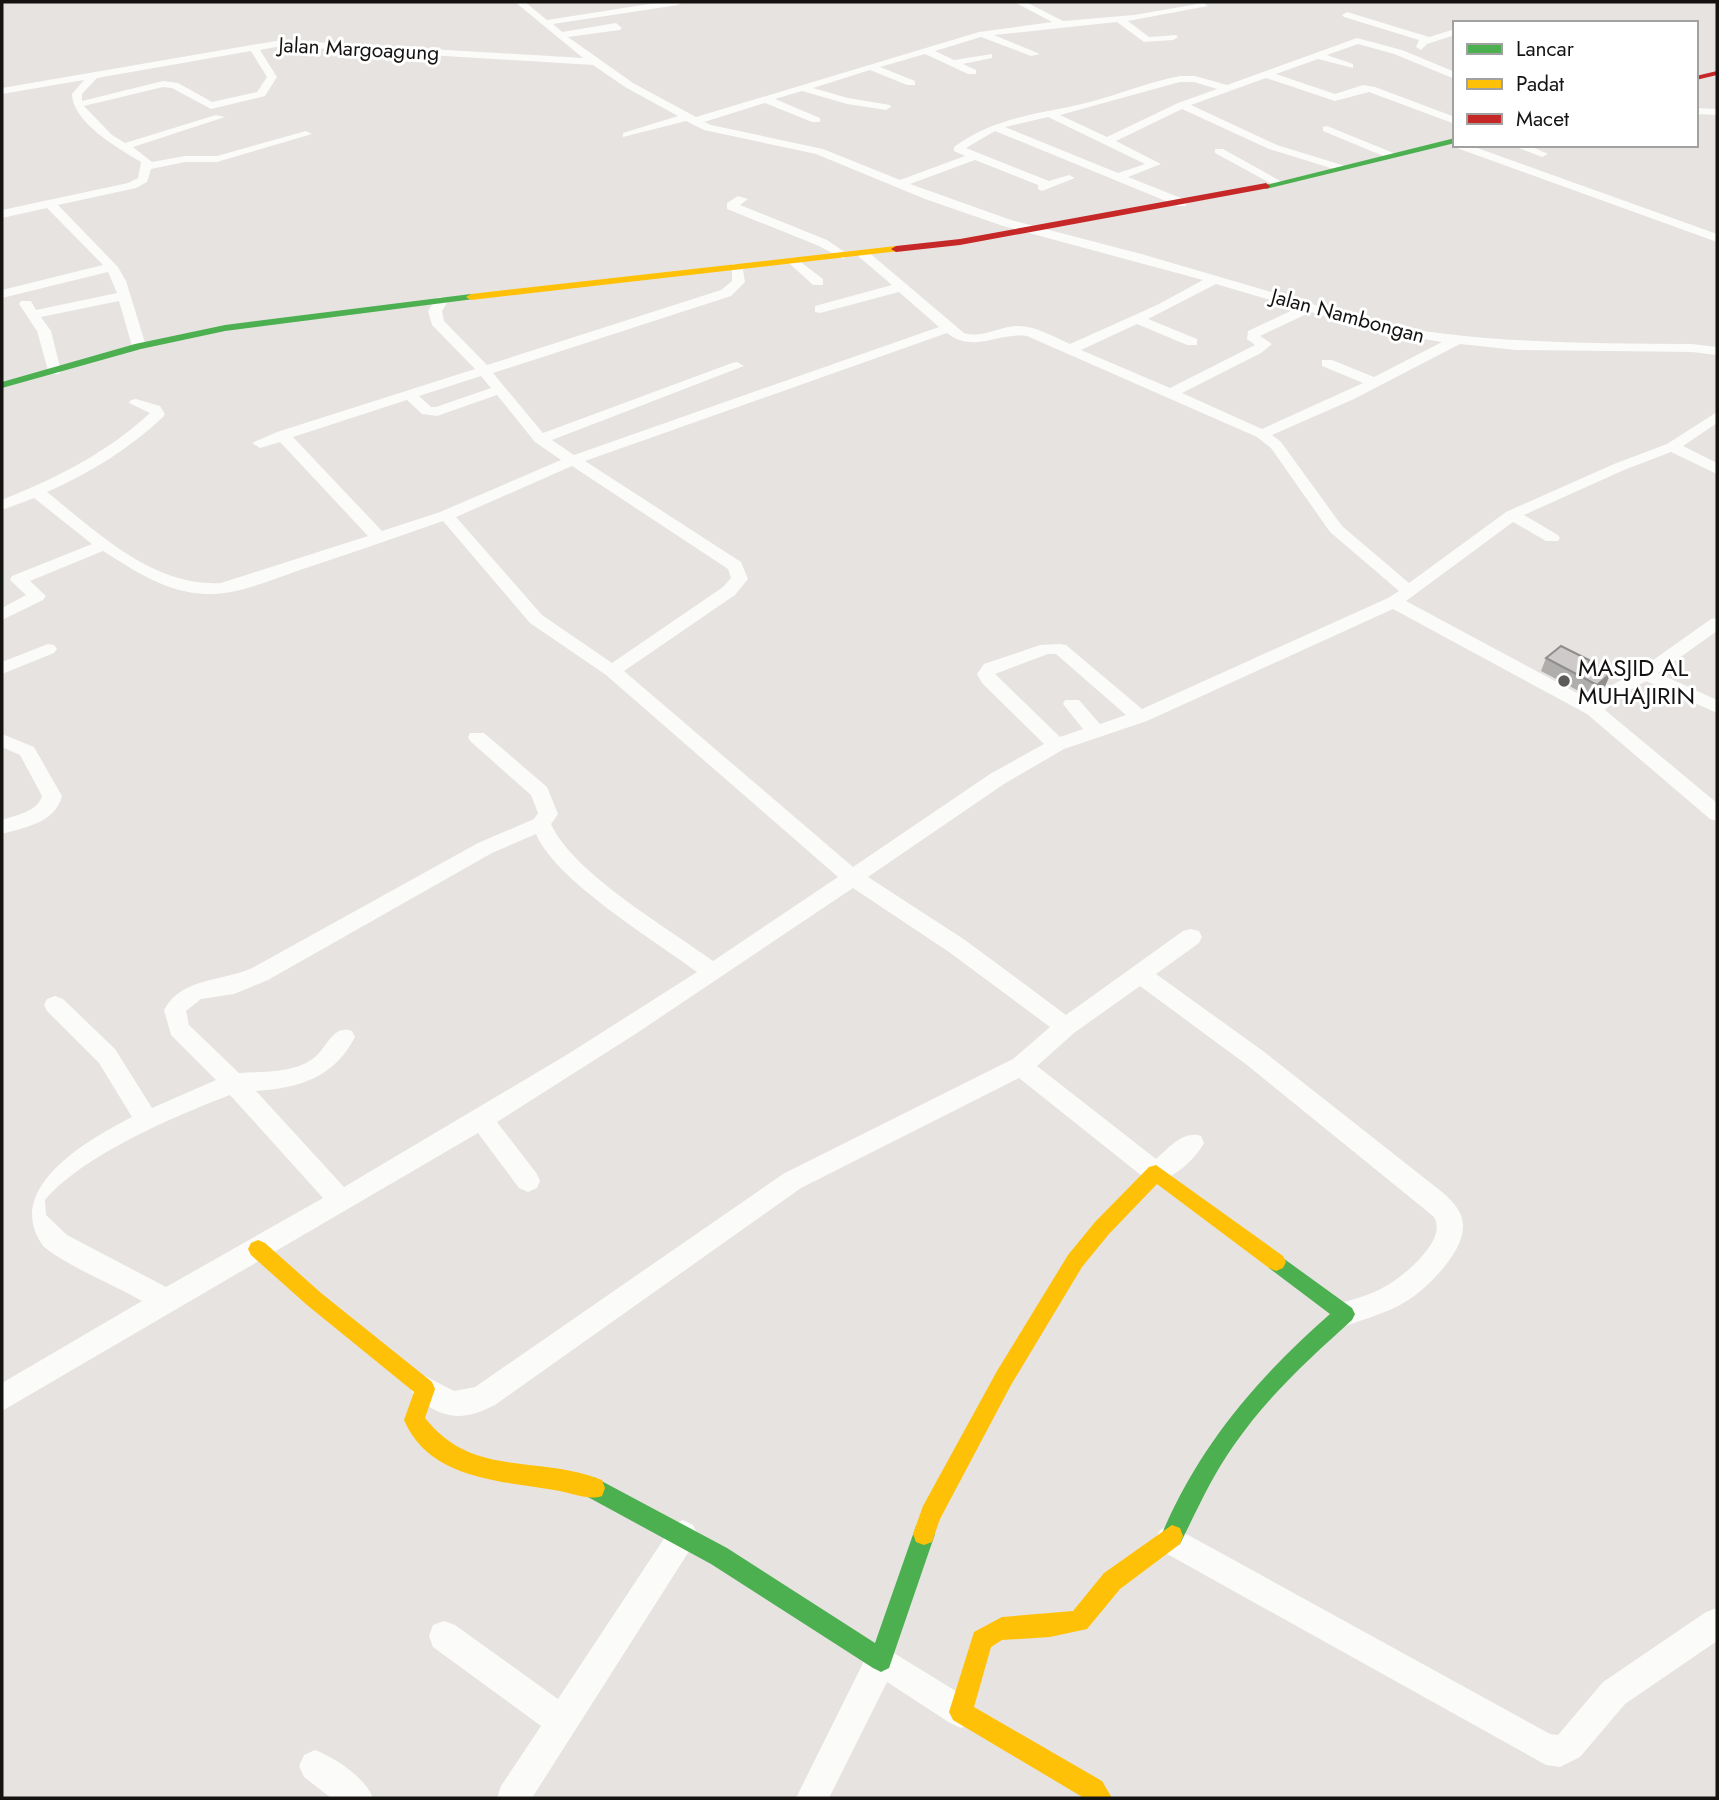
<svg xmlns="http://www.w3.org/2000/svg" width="1719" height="1800" viewBox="0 0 1719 1800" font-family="Jost,sans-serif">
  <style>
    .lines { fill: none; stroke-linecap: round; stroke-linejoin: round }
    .street { fill: #fbfbfa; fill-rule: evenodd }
    .fast { fill: #4caf50; fill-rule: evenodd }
    .slow { fill: #ffc107; fill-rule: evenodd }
    .jam { fill: #c62828; fill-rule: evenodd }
    .wall { fill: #b0aead }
    .shaded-wall { fill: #908d8d }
    .building { fill: #cdcac9; stroke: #908d8d; stroke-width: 2 }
    .poi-dot { fill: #5e5c5a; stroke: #fff; stroke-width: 2.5 }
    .labels { text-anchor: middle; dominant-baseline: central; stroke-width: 6; stroke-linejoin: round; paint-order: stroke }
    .far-street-label { font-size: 21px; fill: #151312; stroke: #fff }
    .poi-label { font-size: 24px; fill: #151312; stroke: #fff; text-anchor: start }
  </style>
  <rect width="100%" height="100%" fill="#e6e3e1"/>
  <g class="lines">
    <g class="street">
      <path d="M515,2H525L547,20L662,2H683L678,5L553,24L562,32L616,23L622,28L620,30L568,37L633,83L696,117L979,32L1052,22L1014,2H1026L1063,21L1134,15L1203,3L1208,6L1128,21L1149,37L1176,35L1178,37L1173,40L1144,42L1117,22L994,35L1040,54L1031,56L981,37L935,51L954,60L992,54V58L963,64L976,70V74H968L925,54L880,67L915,81V85H907L870,70L813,88L848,98L890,105L891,107L886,110L847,104L802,91L775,99L820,118V122H812L765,103L704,122L711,125L823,149L900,180L965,156L954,151V147C994,117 1039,114 1086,103C1118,95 1148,82 1180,76H1195L1227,85L1357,38L1402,50L1455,72V79L1394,54L1358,44L1327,55L1353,64V68L1318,59L1276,74L1335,94L1363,85L1375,87L1455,117V124L1369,92L1335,101L1266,78L1191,105L1277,145L1345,166V170H1337L1269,149L1182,109L1116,141L1161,164L1128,177L1186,200V206H1178L995,131L966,148L1049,181L1069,175L1075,178L1042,191L1038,189V185L975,160L910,184L1011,220L1145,255L1377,323C1481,344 1586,343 1692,344L1717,347V355L1692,352L1516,350L1460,344L1354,399L1272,435L1281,442L1342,526L1409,583L1506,512L1614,464L1667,444L1717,412V423L1683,446L1717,463V474L1671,452L1624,470L1524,515L1558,535L1560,538L1558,541H1546L1513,522L1406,601L1592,701L1607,688L1639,670L1711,619L1717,618V631L1658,673L1717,700V713L1646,681L1619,696L1605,710L1717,803V821L1710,819L1587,714L1393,609L1147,721L1064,749L1004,784L868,877L965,940L1066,1015L1183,931L1191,929L1199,931L1202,937L1199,943L1156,974L1263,1051L1437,1188C1449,1197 1464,1211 1463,1227C1463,1253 1426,1290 1405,1302C1387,1313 1365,1319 1345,1326L1336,1323L1332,1314L1336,1305C1353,1299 1371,1295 1386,1286C1404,1276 1450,1238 1433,1216L1247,1065L1140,986L1074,1033L1037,1066L1156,1159C1169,1148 1183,1130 1201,1136L1204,1143C1196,1159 1166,1187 1147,1180L1019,1078L801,1188L495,1405C461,1422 446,1419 415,1398L411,1389L415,1380L425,1376L454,1391L475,1387L783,1174L1013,1059L1050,1027L949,952L853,888L637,1033L497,1122L537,1174L540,1181L537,1188L528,1192L519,1188L478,1133L2,1411V1383L142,1301C112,1284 71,1268 44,1247C0,1189 89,1139 132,1117L99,1063L47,1011L44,1005L47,999L55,996L63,999L115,1049L152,1108L216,1080L171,1035L164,1010C182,977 221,982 252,968L478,843L534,819L538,813L531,795L470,741L468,737L470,733H484L547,787L558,814L551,824C573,873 668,928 713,961L838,877L606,675L530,623L443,521C395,538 348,554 300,570C271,580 237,595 206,594C167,593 135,571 103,551L30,581L46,596L43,600L2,620V608L26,595L10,580L12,576L92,544L34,498L2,510V500C56,478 107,453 150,413L129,403L131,400L136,399L160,406L165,414L163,417C129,449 90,473 47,492C97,532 153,587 221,583L368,536L280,442L260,448L252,443L277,432L475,369L432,325L428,311L436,298L441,297L448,301L442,311L444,321L487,365L721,290L732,281V264H742L745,282L731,296L493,373L543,433L732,363L737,362L744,366L552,440L574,455L939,327L899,292L820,313L815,312V306L892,285L858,256V250H866L964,333C983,339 999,326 1018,326C1036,326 1054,337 1070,344L1157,305L1203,280L1003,226L925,199L816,154L704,130L686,121L623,137V133L678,116L625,87L593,65L281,46L260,50L277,77L265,96L211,109L172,88L163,87L84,106L112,135L125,143L216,115L225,117L133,147L152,162L185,156H217L306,131L312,134L217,162H185L151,169L147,182L136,188L58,205L118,267L126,281L146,346L139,350L132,346L119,301L41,317L51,331L61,371L59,374H49L37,331L19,304L21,301H31L36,310L117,293L108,272L2,298V290L103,265L47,208L2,218V210L128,183L138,178L141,162C119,149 72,122 72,94L84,80L2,94V88L281,40L583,58ZM251,51L267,77L257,92L212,102L178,83L163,81L82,101V94L97,78ZM1180,82H1194L1217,89L1178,103L1107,137L1060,115ZM1048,117L1145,164L1118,173L1005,127ZM1216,284L1297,308L1248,331L1247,339L1255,345L1251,347L1170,388L1081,350L1137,324L1187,345H1197V339L1148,319ZM1311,312L1375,331L1442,342L1374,377L1332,360H1322V366L1363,383L1262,429L1182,393L1261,353L1272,344L1260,336ZM947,333C974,354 998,332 1027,336L1257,437L1271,448L1330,532L1399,591L1388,598L1142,709L1066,645L1060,644L1040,645L984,664L977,674L982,683L1044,744L990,774L853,867L624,671L735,595L748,579L741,562L585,461ZM481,376L491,388L436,407H431L419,396ZM497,395L535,442L561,460L440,512L382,531L293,437L407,400L422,414L437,416ZM572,466L728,569L731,578L723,587L612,663L542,615L456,517ZM1048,654H1056L1126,715L1100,724L1079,700H1065L1063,704L1083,729L1060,737L995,674ZM536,834C556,881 654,940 697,972L568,1054L344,1187L256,1091C299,1088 334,1078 355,1037L352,1031C333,1024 328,1046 315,1057C294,1074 264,1071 239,1073L189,1025L186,1011L201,999L234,994L268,980L492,853ZM230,1095L323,1198L166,1287L67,1235L46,1215L45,1200C83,1155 175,1116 230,1095Z"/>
      <polygon points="1347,12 1429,37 1455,29 1455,35 1427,44 1421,50 1416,47 1419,40 1344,17 1342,15"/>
      <polygon points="1696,108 1717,109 1717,115 1696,114"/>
      <polygon points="1327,126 1396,154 1398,156 1388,158 1323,131 1323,127"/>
      <polygon points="1455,142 1455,145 1469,145 1717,234 1717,242 1454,147"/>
      <polygon points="1511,145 1528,145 1548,154 1542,157"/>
      <polygon points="1215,149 1223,149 1284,183 1274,185 1215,153"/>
      <polygon points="738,196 748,199 740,205 827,240 849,255 843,259 819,246 727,209 727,203"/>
      <polygon points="794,257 823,279 823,285 813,285 790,264 788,261"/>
      <polygon points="48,644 54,645 57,649 54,653 2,674 2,662"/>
      <path d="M2,734L34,747L62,796C55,823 26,827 2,834V820C16,815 37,812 42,796L20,755L2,747Z"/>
      <polygon points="683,1520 693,1525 698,1535 693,1545 532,1798 497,1798 501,1786 541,1726 433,1647 429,1636 433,1625 444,1621 455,1625 558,1699 673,1525"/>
      <polygon points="1170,1525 1550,1734 1558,1735 1603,1682 1706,1612 1717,1608 1717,1641 1625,1704 1580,1757 1560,1767 1546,1765 1160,1550 1155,1540 1160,1530"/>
      <polygon points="881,1645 972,1701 977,1712 972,1723 961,1728 950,1723 887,1682 829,1798 796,1798 870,1649"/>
      <path d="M315,1750C335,1758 365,1777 373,1798H331L304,1777L299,1766L304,1755Z"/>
    </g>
    <g class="fast">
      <polygon points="1455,138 1455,143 1266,189 1262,186"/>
      <polygon points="471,294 476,297 474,299 225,331 141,349 2,388 2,382 135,344 225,325"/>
      <path d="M1276,1253L1352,1308L1355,1314L1352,1320C1309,1359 1267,1397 1234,1445C1212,1476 1197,1510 1180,1544L1172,1547L1164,1544L1161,1536C1198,1447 1258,1377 1330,1314L1269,1268L1266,1262L1269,1256Z"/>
      <polygon points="594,1477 727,1548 875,1643 916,1526 924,1523 932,1526 935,1534 889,1668 881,1672 873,1668 711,1564 586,1496 583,1488 586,1480"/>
    </g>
    <g class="slow">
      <polygon points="896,246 901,249 899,251 471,300 466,297 471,294"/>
      <polygon points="1156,1165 1283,1256 1286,1262 1283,1268 1276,1271 1269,1268 1157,1184 1109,1234 1082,1267 1011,1385 940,1519 932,1542 924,1545 916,1542 913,1534 923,1506 997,1371 1068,1255 1095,1222 1149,1167"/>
      <path d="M258,1240L265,1243L321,1293L432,1382L435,1389L425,1418C473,1479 538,1454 602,1480L605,1488L602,1496C588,1501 569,1492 554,1490C500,1481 429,1479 404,1420L414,1392L307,1305L251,1255L248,1249L251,1243Z"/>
      <polygon points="1172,1525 1180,1528 1183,1536 1180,1544 1120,1589 1087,1629 1050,1637 1002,1640 991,1647 974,1707 1102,1781 1112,1798 1084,1798 953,1720 949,1712 974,1632 1002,1617 1073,1611 1104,1573"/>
    </g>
    <g class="jam">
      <polygon points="1717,71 1717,75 1696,80 1696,76"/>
      <polygon points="1266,183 1270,186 1269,188 960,245 896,252 891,249 896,246 960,239"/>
    </g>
  </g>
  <polygon class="wall" points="1546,658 1591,661 1590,663 1611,673 1605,686 1592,698 1541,671"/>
  <polygon class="shaded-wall" points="1611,673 1605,686 1592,698 1597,685"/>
  <polygon class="building" points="1561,646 1591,661 1589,662 1611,673 1597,685 1546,658"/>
  <circle class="poi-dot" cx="1564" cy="681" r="7"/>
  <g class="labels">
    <g class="far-street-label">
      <text transform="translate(359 49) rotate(3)">Jalan Margoagung</text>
      <text transform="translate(1348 316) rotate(15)">Jalan Nambongan</text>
    </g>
    <g class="poi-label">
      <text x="1578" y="667">MASJID AL<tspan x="1578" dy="28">MUHAJIRIN</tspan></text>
    </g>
  </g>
  <rect width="1719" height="1800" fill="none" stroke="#151312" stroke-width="7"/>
  <rect x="1453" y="21" width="245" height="126" fill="#ffffff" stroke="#a1a1a0" stroke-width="2"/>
  <rect x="1467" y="44" width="35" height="10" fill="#4caf50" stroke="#a1a1a0" stroke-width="2"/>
  <text x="1516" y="56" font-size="21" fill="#151312">Lancar</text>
  <rect x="1467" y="79" width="35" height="10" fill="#ffc107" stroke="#a1a1a0" stroke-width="2"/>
  <text x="1516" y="91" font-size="21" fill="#151312">Padat</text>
  <rect x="1467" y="114" width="35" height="10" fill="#c62828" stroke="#a1a1a0" stroke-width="2"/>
  <text x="1516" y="126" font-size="21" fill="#151312">Macet</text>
</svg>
